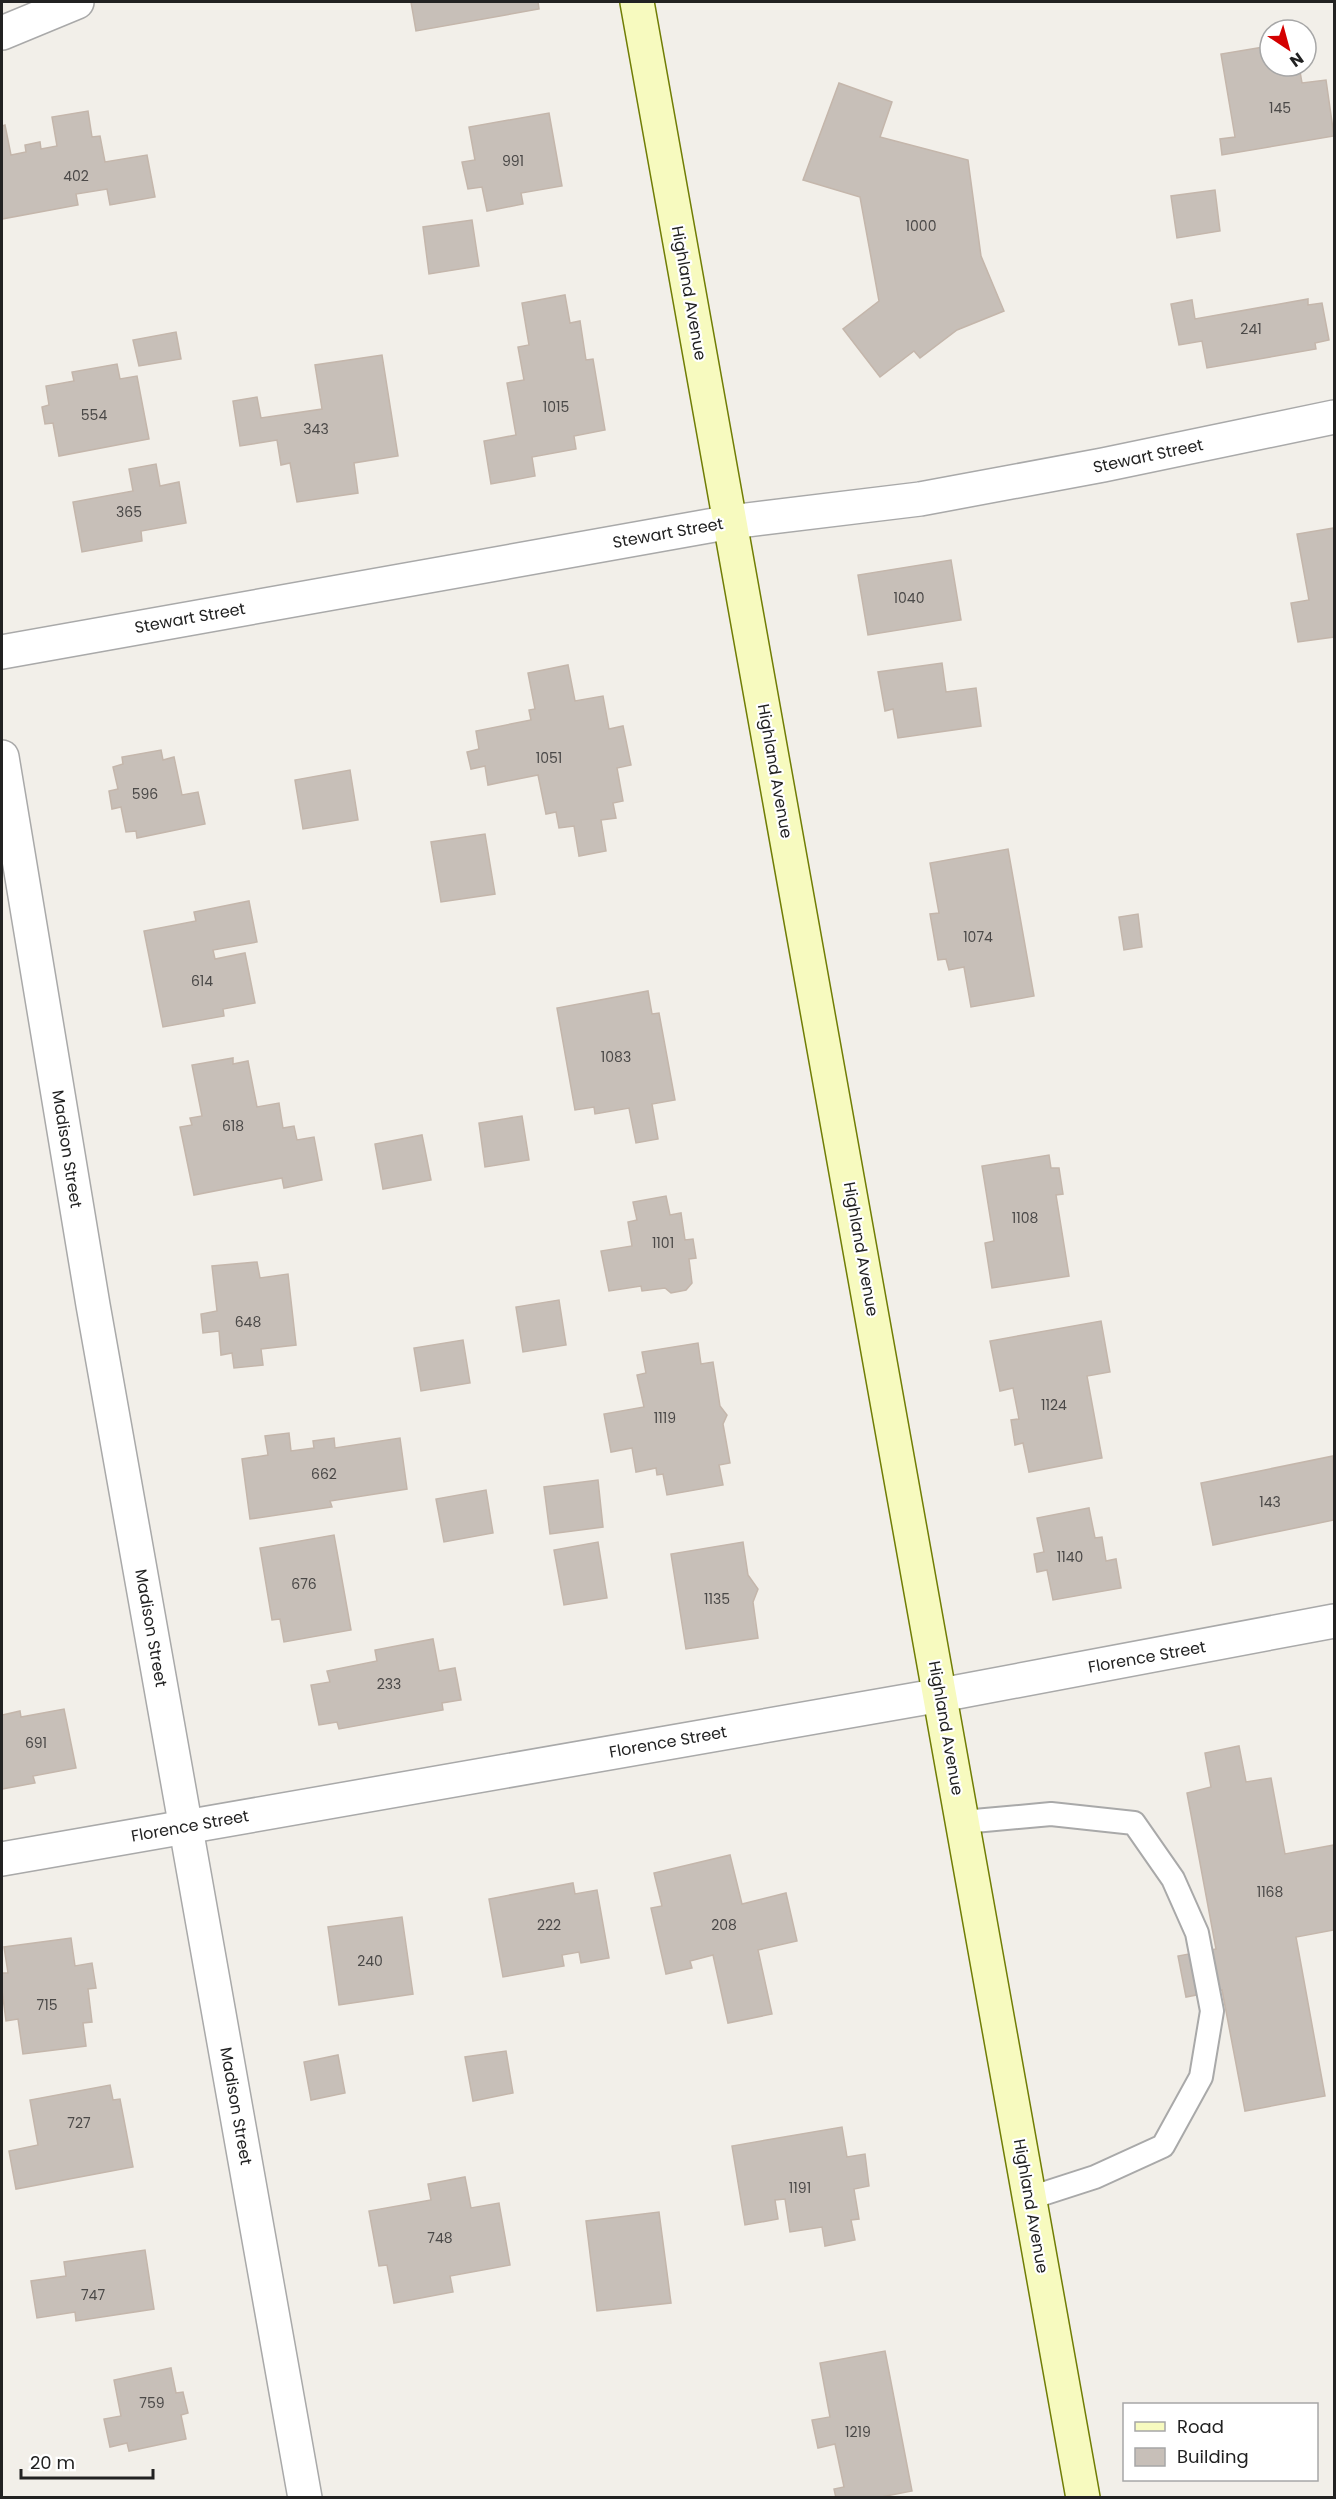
<svg xmlns="http://www.w3.org/2000/svg" width="1336" height="2499" viewBox="0 0 1336 2499" font-family="Poppins,sans-serif">
  <style>
    .building { fill: #c7bfb8; stroke: #c4b6ab; stroke-width: 1.5 }
    .lines { fill: none; stroke-linecap: round; stroke-linejoin: round }
    .lane-casing { stroke: #a9a9a9; stroke-width: 26 }
    .street-casing { stroke: #a9a9a9; stroke-width: 36 }
    .secondary-casing { stroke: #707d05; stroke-width: 36 }
    .lane { stroke: #fff; stroke-width: 22 }
    .street { stroke: #fff; stroke-width: 33 }
    .secondary { stroke: #f7fabf; stroke-width: 33 }
    .labels { text-anchor: middle; dominant-baseline: central; stroke-width: 4.5; stroke-linejoin: round; paint-order: stroke }
    .number-label { font-size: 14px; fill: #4b4948 }
    .street-label { font-size: 16px; fill: #222; stroke: #fff }
  </style>
  <rect width="100%" height="100%" fill="#f2efe9"/>
  <g class="building">
    <polygon points="411,2 538,2 539,9 416,31"/>
    <polygon points="1270,46 1270,66 1299,66 1302,83 1326,80 1334,136 1222,155 1220,139 1235,137 1221,54"/>
    <polygon points="839,83 892,102 880,137 968,160 981,256 1004,311 957,330 920,358 914,351 880,377 843,329 879,301 860,197 803,180"/>
    <polygon points="88,111 92,137 100,136 105,162 147,155 155,197 110,205 107,189 76,194 78,205 2,219 2,126 5,125 11,155 26,152 25,145 40,142 41,149 57,146 52,117"/>
    <polygon points="549,113 562,186 521,193 523,204 487,211 482,187 468,189 462,162 475,160 469,127"/>
    <polygon points="1215,190 1220,231 1177,238 1171,196"/>
    <polygon points="472,220 479,266 429,274 423,227"/>
    <polygon points="565,295 570,323 580,321 586,360 593,359 605,430 574,436 576,449 532,457 535,476 491,484 484,441 516,435 507,383 524,380 518,347 529,345 522,303"/>
    <polygon points="1308,299 1308,305 1322,303 1329,340 1315,343 1316,349 1207,368 1202,341 1179,345 1171,304 1192,300 1195,319"/>
    <polygon points="176,332 181,359 139,366 133,340"/>
    <polygon points="382,355 398,456 354,463 358,493 297,502 290,463 281,465 277,440 240,446 233,401 257,397 261,418 322,409 315,365"/>
    <polygon points="117,364 120,379 137,376 149,439 59,456 53,423 45,424 42,407 49,405 46,386 74,381 72,372"/>
    <polygon points="156,464 160,486 179,482 186,523 141,531 142,541 82,552 73,502 133,491 129,469"/>
    <polygon points="1334,528 1334,637 1298,642 1291,603 1309,600 1297,534"/>
    <polygon points="951,560 961,620 868,635 858,575"/>
    <polygon points="942,663 946,692 976,688 981,726 898,738 893,709 885,711 878,672"/>
    <polygon points="568,665 575,701 603,696 609,729 623,726 631,765 617,768 623,801 613,803 616,818 601,820 606,851 579,856 574,826 559,828 556,812 546,814 538,775 488,785 485,766 471,769 467,752 479,749 476,731 531,720 529,710 535,709 528,673"/>
    <polygon points="161,750 163,760 174,757 182,795 198,792 205,824 137,838 136,831 126,832 121,807 112,809 109,791 118,789 113,767 123,764 122,757"/>
    <polygon points="350,770 358,820 303,829 295,780"/>
    <polygon points="485,834 495,894 441,902 431,842"/>
    <polygon points="1008,849 1034,996 971,1007 964,967 949,970 946,959 938,960 930,914 939,913 930,863"/>
    <polygon points="249,901 257,942 213,950 215,959 245,953 255,1003 223,1009 224,1016 163,1027 144,931 196,921 194,912"/>
    <polygon points="1138,914 1142,947 1124,950 1119,917"/>
    <polygon points="648,991 652,1014 659,1013 675,1100 652,1104 658,1139 636,1143 629,1108 595,1114 594,1107 575,1110 557,1008"/>
    <polygon points="233,1058 233,1064 248,1061 257,1107 279,1103 283,1128 294,1126 297,1140 314,1137 322,1180 284,1188 282,1178 194,1195 180,1127 192,1125 190,1118 202,1116 192,1065"/>
    <polygon points="522,1116 529,1160 485,1167 479,1123"/>
    <polygon points="422,1135 431,1180 383,1189 375,1144"/>
    <polygon points="1049,1155 1051,1168 1059,1168 1063,1194 1056,1195 1069,1276 992,1288 985,1243 994,1241 982,1166"/>
    <polygon points="666,1196 670,1215 681,1213 685,1240 693,1239 696,1258 689,1259 692,1283 686,1290 671,1293 665,1288 642,1291 641,1286 609,1291 601,1251 632,1246 628,1222 637,1220 633,1202"/>
    <polygon points="257,1262 260,1278 288,1274 296,1345 261,1349 263,1365 234,1368 232,1353 221,1355 219,1331 203,1333 201,1314 217,1311 212,1266"/>
    <polygon points="559,1300 566,1345 523,1352 516,1307"/>
    <polygon points="1101,1321 1110,1372 1087,1376 1102,1458 1029,1472 1023,1443 1015,1445 1011,1420 1019,1419 1013,1388 1000,1391 990,1341"/>
    <polygon points="463,1340 470,1383 421,1391 414,1348"/>
    <polygon points="698,1343 701,1364 713,1362 720,1406 727,1415 723,1424 730,1463 719,1465 723,1485 667,1495 663,1474 657,1475 656,1468 636,1472 632,1448 611,1452 604,1414 644,1407 637,1375 646,1373 642,1352"/>
    <polygon points="289,1433 291,1451 314,1448 313,1441 334,1438 335,1448 400,1438 407,1489 330,1501 332,1507 250,1519 242,1459 268,1455 265,1436"/>
    <polygon points="1333,1456 1334,1520 1213,1545 1201,1483"/>
    <polygon points="598,1480 603,1527 550,1534 544,1487"/>
    <polygon points="486,1490 493,1533 444,1542 436,1499"/>
    <polygon points="1089,1508 1095,1538 1102,1537 1106,1561 1116,1559 1121,1588 1053,1600 1047,1570 1037,1572 1034,1554 1044,1552 1037,1518"/>
    <polygon points="334,1535 351,1630 284,1642 280,1619 272,1620 260,1548"/>
    <polygon points="598,1542 607,1598 564,1605 554,1550"/>
    <polygon points="743,1542 748,1575 758,1589 753,1602 758,1638 686,1649 671,1554"/>
    <polygon points="433,1639 439,1671 455,1668 461,1700 442,1703 443,1710 339,1729 337,1722 319,1725 311,1685 330,1682 327,1671 377,1661 375,1650"/>
    <polygon points="64,1709 76,1768 33,1776 35,1783 2,1789 2,1715 20,1711 21,1717"/>
    <polygon points="1239,1746 1246,1782 1271,1778 1285,1854 1334,1845 1334,1930 1296,1937 1325,2096 1245,2111 1222,1990 1186,1997 1178,1956 1216,1949 1187,1793 1211,1787 1205,1753"/>
    <polygon points="730,1855 742,1904 786,1893 797,1941 758,1950 772,2014 728,2023 713,1955 690,1961 692,1968 666,1974 651,1908 662,1906 654,1873"/>
    <polygon points="573,1883 575,1894 597,1890 609,1958 581,1963 579,1952 562,1955 564,1966 503,1977 489,1899"/>
    <polygon points="402,1917 413,1994 339,2005 328,1927"/>
    <polygon points="71,1938 75,1966 92,1963 96,1988 88,1989 92,2022 83,2023 86,2046 23,2054 18,2019 6,2021 2,1990 2,1973 8,1973 4,1947"/>
    <polygon points="506,2051 513,2093 473,2101 465,2057"/>
    <polygon points="338,2055 345,2093 311,2100 304,2062"/>
    <polygon points="110,2085 113,2100 120,2099 133,2167 16,2189 9,2151 38,2145 30,2100"/>
    <polygon points="842,2127 847,2157 865,2154 869,2186 854,2189 859,2219 851,2220 855,2240 825,2246 822,2227 790,2232 785,2199 775,2200 778,2219 745,2225 732,2146"/>
    <polygon points="465,2177 471,2208 499,2203 510,2265 450,2276 453,2292 394,2303 387,2265 379,2266 369,2211 431,2200 428,2184"/>
    <polygon points="659,2212 671,2303 597,2311 586,2221"/>
    <polygon points="145,2250 154,2309 76,2321 75,2312 37,2318 31,2281 66,2276 64,2262"/>
    <polygon points="885,2351 912,2491 876,2498 836,2498 834,2489 844,2487 835,2444 818,2448 812,2420 830,2417 820,2363"/>
    <polygon points="171,2368 176,2393 183,2392 188,2413 181,2415 186,2439 129,2451 127,2443 110,2447 104,2419 121,2416 114,2380"/>
  </g>
  <g class="lines">
    <defs>
      <polyline id="lane" points="963,1822 1051,1814 1134,1823 1173,1879 1197,1933 1212,2011 1201,2077 1163,2146 1095,2177 1030,2198"/>
      <g id="street">
        <polyline points="2,33 77,2"/>
        <polyline points="2,652 731,522 920,499 1103,465 1334,417"/>
        <polyline points="2,757 93,1305 305,2498"/>
        <polyline points="2,1859 941,1695 1334,1621"/>
      </g>
      <polyline id="secondary" points="637,2 1083,2498"/>
    </defs>
    <use href="#lane" class="lane-casing"/>
    <use href="#street" class="street-casing"/>
    <use href="#secondary" class="secondary-casing"/>
    <use href="#lane" class="lane"/>
    <use href="#street" class="street"/>
    <use href="#secondary" class="secondary"/>
  </g>
  <g class="labels">
    <g class="number-label">
      <text x="1280" y="108">145</text>
      <text x="513" y="161">991</text>
      <text x="76" y="176">402</text>
      <text x="921" y="226">1000</text>
      <text x="1251" y="329">241</text>
      <text x="556" y="407">1015</text>
      <text x="94" y="415">554</text>
      <text x="316" y="429">343</text>
      <text x="129" y="512">365</text>
      <text x="909" y="598">1040</text>
      <text x="549" y="758">1051</text>
      <text x="145" y="794">596</text>
      <text x="978" y="937">1074</text>
      <text x="202" y="981">614</text>
      <text x="616" y="1057">1083</text>
      <text x="233" y="1126">618</text>
      <text x="1025" y="1218">1108</text>
      <text x="663" y="1243">1101</text>
      <text x="248" y="1322">648</text>
      <text x="1054" y="1405">1124</text>
      <text x="665" y="1418">1119</text>
      <text x="324" y="1474">662</text>
      <text x="1270" y="1502">143</text>
      <text x="1070" y="1557">1140</text>
      <text x="304" y="1584">676</text>
      <text x="717" y="1599">1135</text>
      <text x="389" y="1684">233</text>
      <text x="36" y="1743">691</text>
      <text x="1270" y="1892">1168</text>
      <text x="549" y="1925">222</text>
      <text x="724" y="1925">208</text>
      <text x="370" y="1961">240</text>
      <text x="47" y="2005">715</text>
      <text x="79" y="2123">727</text>
      <text x="800" y="2188">1191</text>
      <text x="440" y="2238">748</text>
      <text x="93" y="2295">747</text>
      <text x="152" y="2403">759</text>
      <text x="858" y="2432">1219</text>
    </g>
    <g class="street-label">
      <text transform="translate(689 293) rotate(80)">Highland Avenue</text>
      <text transform="translate(1148 456) rotate(-12)">Stewart Street</text>
      <text transform="translate(668 533) rotate(-10)">Stewart Street</text>
      <text transform="translate(190 618) rotate(-10)">Stewart Street</text>
      <text transform="translate(775 771) rotate(80)">Highland Avenue</text>
      <text transform="translate(67 1149) rotate(81)">Madison Street</text>
      <text transform="translate(861 1249) rotate(80)">Highland Avenue</text>
      <text transform="translate(151 1628) rotate(80)">Madison Street</text>
      <text transform="translate(1147 1657) rotate(-10)">Florence Street</text>
      <text transform="translate(946 1728) rotate(80)">Highland Avenue</text>
      <text transform="translate(668 1742) rotate(-10)">Florence Street</text>
      <text transform="translate(190 1826) rotate(-10)">Florence Street</text>
      <text transform="translate(236 2106) rotate(80)">Madison Street</text>
      <text transform="translate(1031 2206) rotate(80)">Highland Avenue</text>
    </g>
  </g>
  <rect width="1336" height="2499" fill="none" stroke="#222222" stroke-width="6"/>
  <rect x="1123" y="2403" width="195" height="78" fill="#ffffff" stroke="#a7a7a7" stroke-width="1.5"/>
  <rect x="1135" y="2422" width="30" height="9" fill="#f7fabf" stroke="#a7a7a7" stroke-width="1.5"/>
  <text x="1177" y="2433" font-size="18" fill="#222222">Road</text>
  <rect x="1135" y="2448" width="30" height="18" fill="#c7bfb8" stroke="#a7a7a7" stroke-width="1.5"/>
  <text x="1177" y="2463" font-size="18" fill="#222222">Building</text>
  <g transform="translate(1288 48) rotate(144)"><circle r="28" fill="#ffffff" stroke="#a7a7a7" stroke-width="1.5"/>
  <path d="M0-4.5L10 22L0 15L-10 22Z" fill="#d40000"/>
  <text y="-9" font-size="16" font-weight="bold" text-anchor="middle" fill="#222222">N</text>
  </g>
  <path d="M21 2469v9h132v-9" fill="none" stroke="#222222" stroke-width="3"/>
  <text x="30" y="2469" font-size="18" fill="#222222" stroke="#ffffff" stroke-width="4.5" paint-order="stroke">20 m</text>
</svg>
